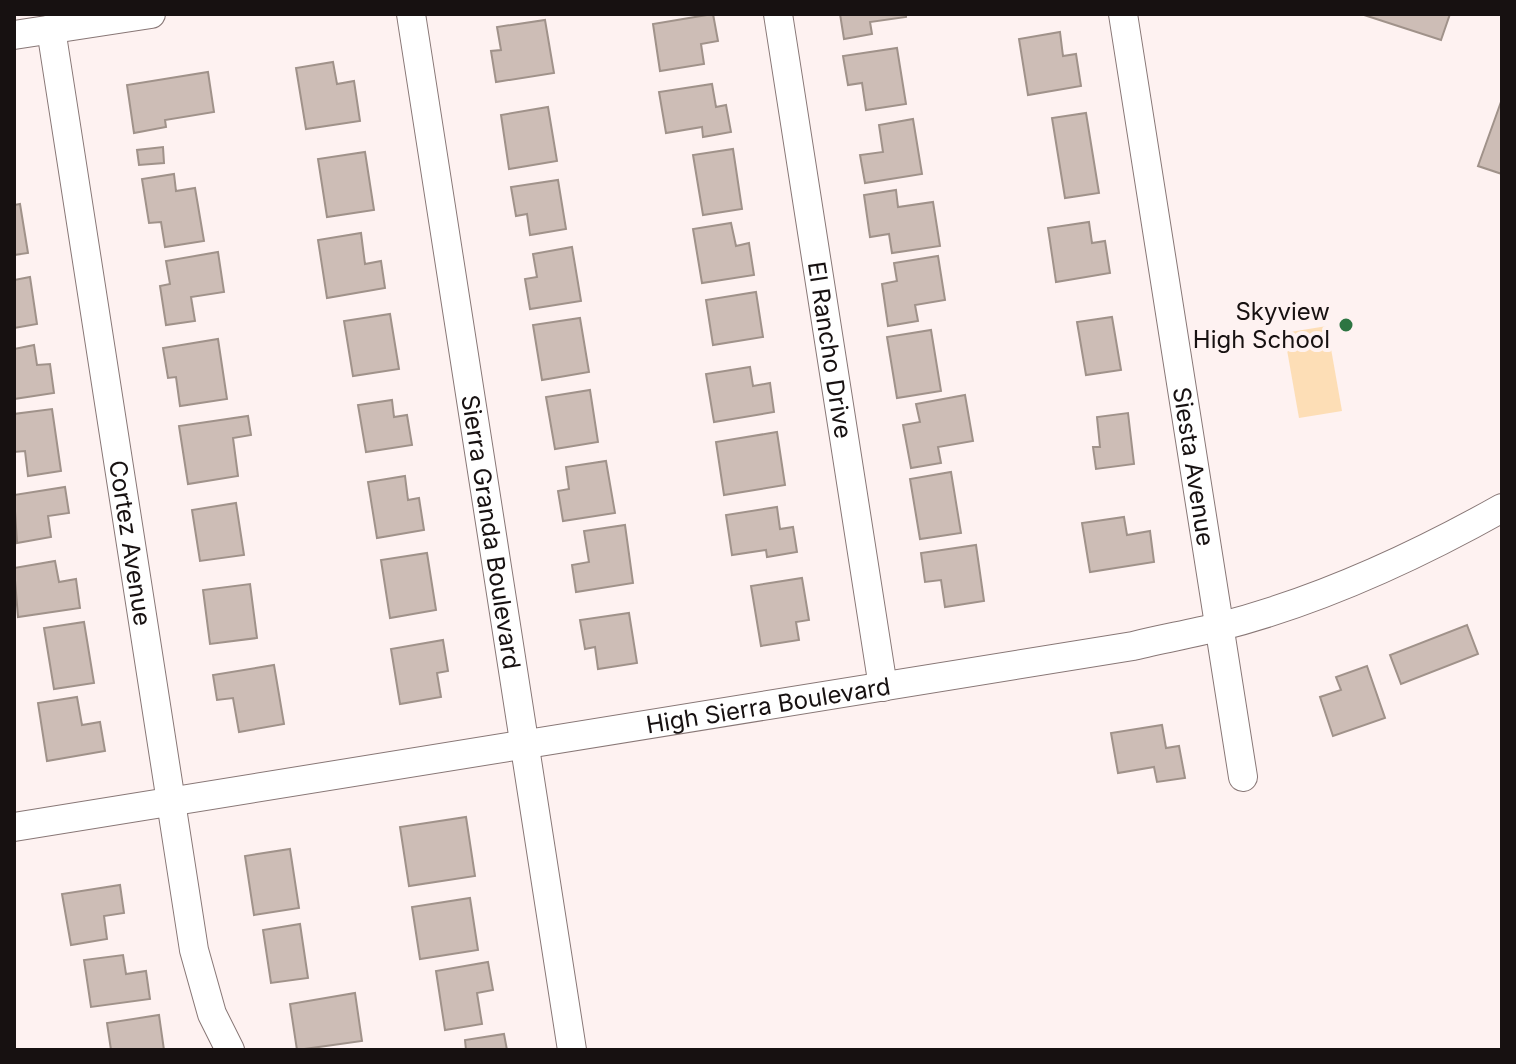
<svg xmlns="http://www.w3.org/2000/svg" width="1516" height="1064" viewBox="0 0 1516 1064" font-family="Inter,sans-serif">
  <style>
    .green { fill: #fddeb6 }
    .building { fill: #cdbdb6; stroke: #a0928a; stroke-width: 2 }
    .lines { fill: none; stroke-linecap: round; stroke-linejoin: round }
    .minor-casing { stroke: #887776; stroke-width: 30 }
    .minor { stroke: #fff; stroke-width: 28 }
    .poi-dot { fill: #2d7542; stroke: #fef2f1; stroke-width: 3 }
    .labels { text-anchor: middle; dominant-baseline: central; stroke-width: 8; stroke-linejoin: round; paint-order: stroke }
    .poi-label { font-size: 24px; fill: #171111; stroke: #fef2f1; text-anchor: end }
    .street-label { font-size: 24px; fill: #171111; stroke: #fef2f1 }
  </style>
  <rect width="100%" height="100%" fill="#fef2f1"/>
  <polygon class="green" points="1327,326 1342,411 1299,418 1284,333"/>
  <g class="building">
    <polygon points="713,14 718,41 701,44 704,64 660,71 653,24"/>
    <polygon points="840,14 906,14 906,17 870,22 872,34 844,39"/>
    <polygon points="1361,14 1450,14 1441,40"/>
    <polygon points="545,20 554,73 496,82 491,51 501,50 497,27"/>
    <polygon points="1060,32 1063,56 1076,54 1081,86 1028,95 1019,39"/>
    <polygon points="897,48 906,104 866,110 862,83 848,85 843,56"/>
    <polygon points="333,62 337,84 354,81 360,121 306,129 296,68"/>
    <polygon points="208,72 214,112 165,120 166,127 134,133 127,85"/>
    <polygon points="712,84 716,107 726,105 731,132 703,137 702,127 666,133 659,92"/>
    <polygon points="1502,99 1502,174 1478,166"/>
    <polygon points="548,107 557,161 509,169 501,115"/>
    <polygon points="1086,113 1099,193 1065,198 1052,118"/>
    <polygon points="913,119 922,174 865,183 860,155 883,152 879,125"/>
    <polygon points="163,147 164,163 139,165 137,150"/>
    <polygon points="733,149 742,209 703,215 693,155"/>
    <polygon points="365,152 374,210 327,217 318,159"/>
    <polygon points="174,174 176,191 195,188 204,241 165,247 161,222 149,223 142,179"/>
    <polygon points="558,180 566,229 530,235 527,214 516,216 511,187"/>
    <polygon points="896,190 898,207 933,202 940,246 892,253 889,234 870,237 864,195"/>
    <polygon points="20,204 28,253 14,255 14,205"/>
    <polygon points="1089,222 1092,243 1105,241 1110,273 1056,282 1048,228"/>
    <polygon points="731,223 736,246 749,243 754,275 702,283 693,229"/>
    <polygon points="361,233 365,264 381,261 385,288 327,298 318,240"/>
    <polygon points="572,247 581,301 530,309 525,279 537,277 533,254"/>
    <polygon points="218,252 224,292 191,297 195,321 166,325 160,286 170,284 166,261"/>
    <polygon points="938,256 945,300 915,305 918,321 888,326 882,284 897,281 894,263"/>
    <polygon points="30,277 37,324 14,328 14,280"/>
    <polygon points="756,292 763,337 713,345 706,300"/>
    <polygon points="390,314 399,369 353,376 344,321"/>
    <polygon points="1112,317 1121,370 1086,375 1077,322"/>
    <polygon points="580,318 589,372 542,380 533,325"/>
    <polygon points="931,330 941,391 897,398 887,337"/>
    <polygon points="218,339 227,399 180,406 176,377 168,378 163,348"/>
    <polygon points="34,345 37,365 50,364 54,393 14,399 14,349"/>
    <polygon points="750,367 753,386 770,383 774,412 714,422 706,374"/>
    <polygon points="590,390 598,442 555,449 546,397"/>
    <polygon points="965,395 973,441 938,447 941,463 911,468 903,425 920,422 916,404"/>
    <polygon points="392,400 394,417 407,415 412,445 366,452 358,405"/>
    <polygon points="52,409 61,471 28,476 25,451 14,452 14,414"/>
    <polygon points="1128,413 1134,464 1096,469 1093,447 1100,447 1097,417"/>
    <polygon points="248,416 251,435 233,438 238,476 188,484 179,426"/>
    <polygon points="777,432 785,485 724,495 716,442"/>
    <polygon points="606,461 615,513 563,521 558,491 569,489 566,467"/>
    <polygon points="951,472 961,533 920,539 910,479"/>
    <polygon points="405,476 408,500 419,498 424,530 377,538 368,482"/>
    <polygon points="65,487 69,513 48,516 51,537 17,543 14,495"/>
    <polygon points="236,503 244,555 200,561 192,510"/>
    <polygon points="777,507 780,529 793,527 797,552 767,557 766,550 732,555 726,515"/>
    <polygon points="1124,517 1127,535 1150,531 1154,562 1090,572 1082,523"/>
    <polygon points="625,525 633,583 576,592 572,565 589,562 584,531"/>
    <polygon points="976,545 984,601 945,607 941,580 925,582 921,553"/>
    <polygon points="427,553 436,610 390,618 381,560"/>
    <polygon points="55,561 59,582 76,579 80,608 18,617 14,568"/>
    <polygon points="802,578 809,620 796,622 799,640 761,646 751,586"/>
    <polygon points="250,584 257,638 210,644 203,590"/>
    <polygon points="629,613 637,663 598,669 595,647 585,649 580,620"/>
    <polygon points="84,622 94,683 54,689 44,628"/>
    <polygon points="1467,625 1478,654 1401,684 1390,655"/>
    <polygon points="443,640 448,671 437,673 441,697 400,704 391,649"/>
    <polygon points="274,665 284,724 239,732 233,698 217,700 213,675"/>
    <polygon points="1367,666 1385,718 1333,736 1320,697 1341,690 1336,677"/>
    <polygon points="77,697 82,725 100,722 105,751 47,761 38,703"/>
    <polygon points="1162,725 1166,748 1179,746 1185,778 1157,782 1154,767 1118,773 1111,733"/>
    <polygon points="466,817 475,876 409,886 400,827"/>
    <polygon points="290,849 299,908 254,915 245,856"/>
    <polygon points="120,885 124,913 104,916 107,939 71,945 62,894"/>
    <polygon points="470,898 478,950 420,959 412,907"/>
    <polygon points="300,924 308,978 271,983 263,930"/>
    <polygon points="123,955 126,974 146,971 150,999 91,1007 84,960"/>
    <polygon points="488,962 493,990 477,993 482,1024 445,1030 436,971"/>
    <polygon points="355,993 362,1041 297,1050 290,1004"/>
    <polygon points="159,1015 164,1050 111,1050 107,1023"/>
    <polygon points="504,1034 507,1050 466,1050 465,1040"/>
  </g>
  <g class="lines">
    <defs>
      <g id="minor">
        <path id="s1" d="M411,14L572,1050"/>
        <path id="s2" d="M778,14L883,687"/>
        <path id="s3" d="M1123,14L1243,777"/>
        <path id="s4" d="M51,29L194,950L212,1014L230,1050"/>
        <polyline points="14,35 151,14"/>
        <path id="s5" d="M14,827L1133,646C1161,639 1190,634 1218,627C1317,602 1413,558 1502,508"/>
      </g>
    </defs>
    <use href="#minor" class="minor-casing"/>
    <use href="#minor" class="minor"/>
  </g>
  <circle class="poi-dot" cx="1346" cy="325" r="8"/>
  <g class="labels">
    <g class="poi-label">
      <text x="1330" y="311">Skyview<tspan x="1330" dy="28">High School</tspan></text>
    </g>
    <g class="street-label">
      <text stroke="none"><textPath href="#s2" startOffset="340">El Rancho Drive</textPath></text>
      <text stroke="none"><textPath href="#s3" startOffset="458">Siesta Avenue</textPath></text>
      <text stroke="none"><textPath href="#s1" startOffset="524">Sierra Granda Boulevard</textPath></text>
      <text stroke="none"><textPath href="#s4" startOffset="520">Cortez Avenue</textPath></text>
      <text stroke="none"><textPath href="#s5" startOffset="764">High Sierra Boulevard</textPath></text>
    </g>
  </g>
  <rect width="1516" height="1064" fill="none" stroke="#171111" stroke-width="32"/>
</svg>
